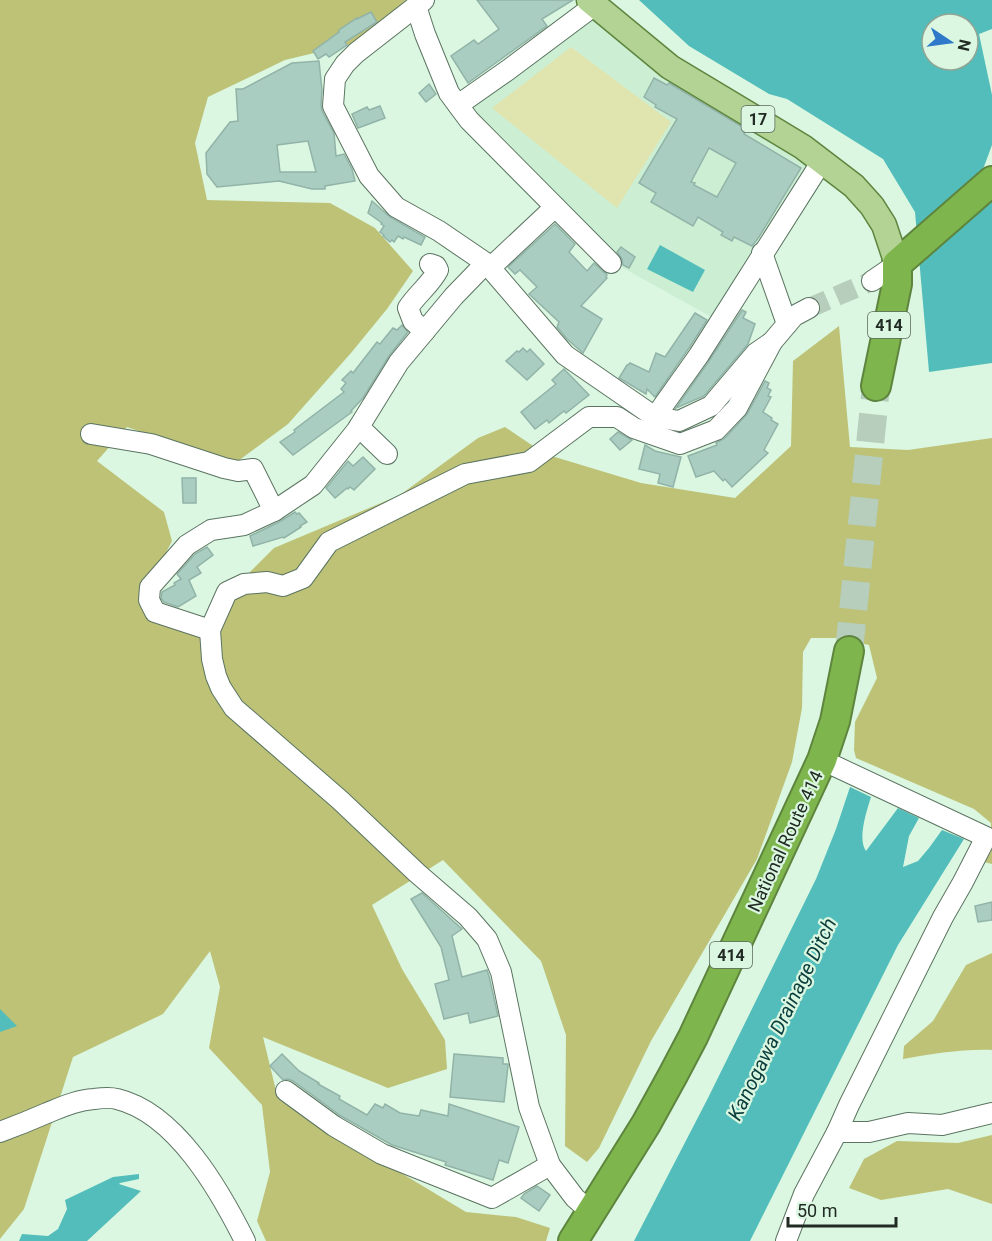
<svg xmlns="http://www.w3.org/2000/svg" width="992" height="1241" viewBox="0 0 992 1241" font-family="Roboto,sans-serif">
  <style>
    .built { fill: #ccefd4 }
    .green { fill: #e0e4af }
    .forest { fill: #bdc277 }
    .water { fill: #52bdba; fill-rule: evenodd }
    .building { fill: #aacdc1; stroke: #91b3a8; stroke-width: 1.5; fill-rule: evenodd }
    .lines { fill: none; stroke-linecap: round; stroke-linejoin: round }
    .minor-tunnel { stroke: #b6cebb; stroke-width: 20; stroke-dasharray: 20 10; stroke-linecap: butt }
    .highway-tunnel { stroke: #b6cebb; stroke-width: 28; stroke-dasharray: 28 14; stroke-linecap: butt }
    .minor-casing { stroke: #5b7461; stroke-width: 22 }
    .major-casing { stroke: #5e853e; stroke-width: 27 }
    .highway-casing { stroke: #5e853e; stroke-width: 32 }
    .minor { stroke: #fff; stroke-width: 20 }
    .major { stroke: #b2d394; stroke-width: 24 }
    .highway { stroke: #7fb54d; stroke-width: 28 }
    .labels { text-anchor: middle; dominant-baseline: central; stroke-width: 4.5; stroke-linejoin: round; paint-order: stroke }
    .shield { fill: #dbf7e1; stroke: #59685c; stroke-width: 1.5 }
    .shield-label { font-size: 16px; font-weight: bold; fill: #212b23 }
    .street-label { font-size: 18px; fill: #212b23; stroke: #dbf7e1 }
    .water-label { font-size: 20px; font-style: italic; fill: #0a3d3c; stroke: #dbf7e1 }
  </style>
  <rect width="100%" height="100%" fill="#dbf7e1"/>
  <polygon class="built" points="594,17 774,141 810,168 715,319 616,264 469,107"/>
  <polygon class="green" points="571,47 671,122 617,208 492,108"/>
  <g class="forest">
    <polygon points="0,0 406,0 360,42 285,60 208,97 195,143 207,200 330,203 375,228 413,271 387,309 351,353 288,424 234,464 127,427 97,461 164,512 172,541 140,603 188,634 274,548 400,495 478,438 505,427 545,454 641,483 735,498 791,446 793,361 839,326 850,447 908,450 992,438 992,864 984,862 991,852 991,823 974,809 856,758 854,750 855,722 877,678 869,645 836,638 811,638 803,652 802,708 792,762 757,859 651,1041 599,1148 587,1162 565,1146 566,1035 541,961 443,860 372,905 402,969 445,1040 447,1069 388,1088 263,1037 278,1099 466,1212 516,1217 550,1228 546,1241 266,1241 257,1221 270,1172 262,1105 209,1048 220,987 210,951 163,1014 73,1057 24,1209 0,1239"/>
    <path d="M992,953V1050C962,1049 932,1054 903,1059L904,1046L933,1021L966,965Z"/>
    <polygon points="992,1135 992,1204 948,1189 881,1200 849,1188 864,1159 897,1141 958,1143"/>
  </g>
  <g class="water">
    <path d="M639,0H992V29L979,34L992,95V145L982,172L992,194V363L929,372L915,212L883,159L787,99L769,94L689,46ZM932,24H968V60H932Z"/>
    <polygon points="660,245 705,270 693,292 647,269"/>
    <path d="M850,787L871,797C867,810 857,839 866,851L898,808L919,818L909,836L903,867L918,861L929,848L942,830L964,839L898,945L750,1241H634L708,1098L816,879L836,829Z"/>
    <polygon points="0,1009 17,1026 0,1032"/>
    <polygon points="139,1174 139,1179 120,1183 119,1184 141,1191 87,1241 19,1241 22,1234 48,1236 58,1229 67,1209 65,1200 113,1177"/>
  </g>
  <g class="building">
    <polygon points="477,0 573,0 542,19 547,26 468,83 451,56 474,40 478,44 499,29"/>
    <polygon points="371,12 377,22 345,42 347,45 329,57 326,54 318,59 313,51 339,32 339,30 357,18 357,19"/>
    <path d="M319,61L322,90L321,105L322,111L334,133L336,156L344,154L352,169L355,181L325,186V189H312L279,181L217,187L207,174L206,153L230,122L238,121L236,89H243L292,63ZM308,141L316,172H280L277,145Z"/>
    <path d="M654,78L667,85L669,83L746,129L744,134L801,168L759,237L752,246L734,237L732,241L721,235L723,232L698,217L693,226L651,202L656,193L639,183L677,119L655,107L656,105L644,97ZM709,148L736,163L717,197L694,185L695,183L691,182Z"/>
    <polygon points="429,84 436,94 426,102 419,93"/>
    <polygon points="380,106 385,118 358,128 352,114 367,107 369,110"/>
    <polygon points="372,201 390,217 425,237 421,245 404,237 403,239 398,236 394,242 392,240 390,242 383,236 384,235 380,232 384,226 381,224 382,223 368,213"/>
    <polygon points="555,224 575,244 569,252 587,271 594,263 607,275 606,277 607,278 581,306 602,319 583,353 567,339 557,327 559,322 529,294 537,287 520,270 515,274 508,267"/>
    <polygon points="621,247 635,257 629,268 623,265 622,259 617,252"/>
    <polygon points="742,310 746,312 743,318 755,324 748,344 704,396 676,408 709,361"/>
    <polygon points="695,313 707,320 689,348 655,397 647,389 646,394 619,378 627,365 628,365 630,363 649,372 656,353 665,357"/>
    <polygon points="402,325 408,332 389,356 363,398 351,411 352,412 293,455 280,442 295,432 294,430 344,392 341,389 346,383 342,380 351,371 353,373 377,342 380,344 393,328 397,330"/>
    <polygon points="523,348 527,352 530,349 544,364 527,380 506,361 517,351 519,352"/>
    <polygon points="564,369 589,395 566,413 564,411 549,423 547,420 535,429 521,412 556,384 552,380"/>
    <polygon points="765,381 769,383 767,388 771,390 768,396 771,397 763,412 772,418 771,420 778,424 764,450 768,453 732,487 725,479 723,481 714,471 696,477 688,456 717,445 716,443 725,438 747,414"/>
    <polygon points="618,432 632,440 620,450 610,439"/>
    <polygon points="645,445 655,451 681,457 673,487 658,483 660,474 639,469"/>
    <polygon points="363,457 375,469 354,490 350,487 348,489 347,488 335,498 326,488 348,461 353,466"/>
    <polygon points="182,478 196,478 196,503 183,503"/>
    <polygon points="295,512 297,514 299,513 307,522 300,526 301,527 284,538 283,537 253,546 250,536 279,522"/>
    <polygon points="207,547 213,555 197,567 201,573 189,580 196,596 178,607 164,602 161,598 162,592 175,585 174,583 181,579 177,574 195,554"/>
    <polygon points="422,893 462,929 452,936 462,977 487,970 489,976 498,1016 470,1023 468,1013 444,1019 435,984 449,980 441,947 411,899"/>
    <polygon points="992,902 992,920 978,922 975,906"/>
    <polygon points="282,1054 299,1071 319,1083 318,1084 340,1096 339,1099 367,1115 375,1104 383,1108 385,1104 400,1113 419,1116 421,1110 448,1116 449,1104 519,1127 508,1163 499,1160 493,1180 445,1165 446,1162 392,1145 341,1116 293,1081 288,1079 283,1080 270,1066"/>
    <polygon points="454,1054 503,1058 503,1064 508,1064 508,1066 504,1102 450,1097"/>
    <polygon points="537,1186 550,1195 539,1211 521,1198 524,1194"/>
  </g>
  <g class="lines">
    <polyline class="minor-tunnel" points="809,308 872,281"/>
    <polyline class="highway-tunnel" points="849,651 876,386"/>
    <defs>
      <g id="minor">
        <polyline points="424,0 356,53 345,64 335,79 333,106 369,176 396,207 439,231 486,263 565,355 655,417 679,421 711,406 756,353 772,342 794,316 809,308"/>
        <polyline points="416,6 425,34 449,93 469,120 611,263"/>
        <polyline points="458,105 508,70 595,5"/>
        <polyline points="762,253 787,324"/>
        <polyline points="490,268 555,207"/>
        <polyline points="872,281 897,264"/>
        <path d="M425,331L413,321L408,308C417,294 431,284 438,270L436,266L430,264"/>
        <polyline points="655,417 699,355 822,161"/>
        <polyline points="359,427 387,454"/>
        <polyline points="91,434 151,444 224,468 238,471 253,469 274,511"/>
        <polyline points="210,630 155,612 149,600 150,587 187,545 211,530 244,525 274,511 313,485 357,430 399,362 454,296 486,263"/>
        <polyline points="286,1091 334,1126 382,1154 492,1198 550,1165"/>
        <path d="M0,1132C16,1126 31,1120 47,1113C62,1107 77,1100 94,1099C101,1098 110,1097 117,1099C176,1113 220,1191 245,1241"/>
        <polyline points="837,1132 869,1132 908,1123 942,1125 992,1113"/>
        <polyline points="591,1212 575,1198 550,1165 529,1107 501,972 487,939 468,917 417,873 340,800 234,708 221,688 216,676 212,659 210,630 227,592 244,584 267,582 283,586 303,578 329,542 465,474 529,462 589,417 617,417 634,428 680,444 716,430 737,408 772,342"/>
        <polyline points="786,1241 804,1194 837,1132 849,1105 943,917 963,882 986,837 822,760"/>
      </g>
      <polyline id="major" points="589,0 670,67 803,147 854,186 872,206 884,225 897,264"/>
      <g id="highway">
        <polyline points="876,386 897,284 897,264 992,181"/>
        <polyline points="573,1241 646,1124 673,1075 693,1037 822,760 835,721 849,651"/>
      </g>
    </defs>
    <use href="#minor" class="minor-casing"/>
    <use href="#major" class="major-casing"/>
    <use href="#highway" class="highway-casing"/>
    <use href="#minor" class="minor"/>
    <use href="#major" class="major"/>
    <use href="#highway" class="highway"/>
  </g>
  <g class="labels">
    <g class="shield">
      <rect x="741.5" y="106" width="33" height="26" rx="4.5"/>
      <rect x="868" y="312" width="42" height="26" rx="4.5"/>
      <rect x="710" y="942" width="42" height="26" rx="4.5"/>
    </g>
    <g class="shield-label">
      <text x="758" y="119">17</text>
      <text x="889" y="325">414</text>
      <text x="731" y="955">414</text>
    </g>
    <g class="street-label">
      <text transform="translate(785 841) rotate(-65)">National Route 414</text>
    </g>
    <g class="water-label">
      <text transform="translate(782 1019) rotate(-64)">Kanogawa Drainage Ditch</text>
    </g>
  </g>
  <g transform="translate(950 42) rotate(103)"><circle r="28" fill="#dbf7e1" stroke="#91a595" stroke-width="1.5"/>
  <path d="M0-4.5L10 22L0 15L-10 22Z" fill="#2e79c9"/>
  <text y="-9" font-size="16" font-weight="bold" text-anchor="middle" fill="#212b23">N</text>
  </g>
  <path d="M788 1217v9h108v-9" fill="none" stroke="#212b23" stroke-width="3"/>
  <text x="797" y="1217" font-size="18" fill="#212b23" stroke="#dbf7e1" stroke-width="4.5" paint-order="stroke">50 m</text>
</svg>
